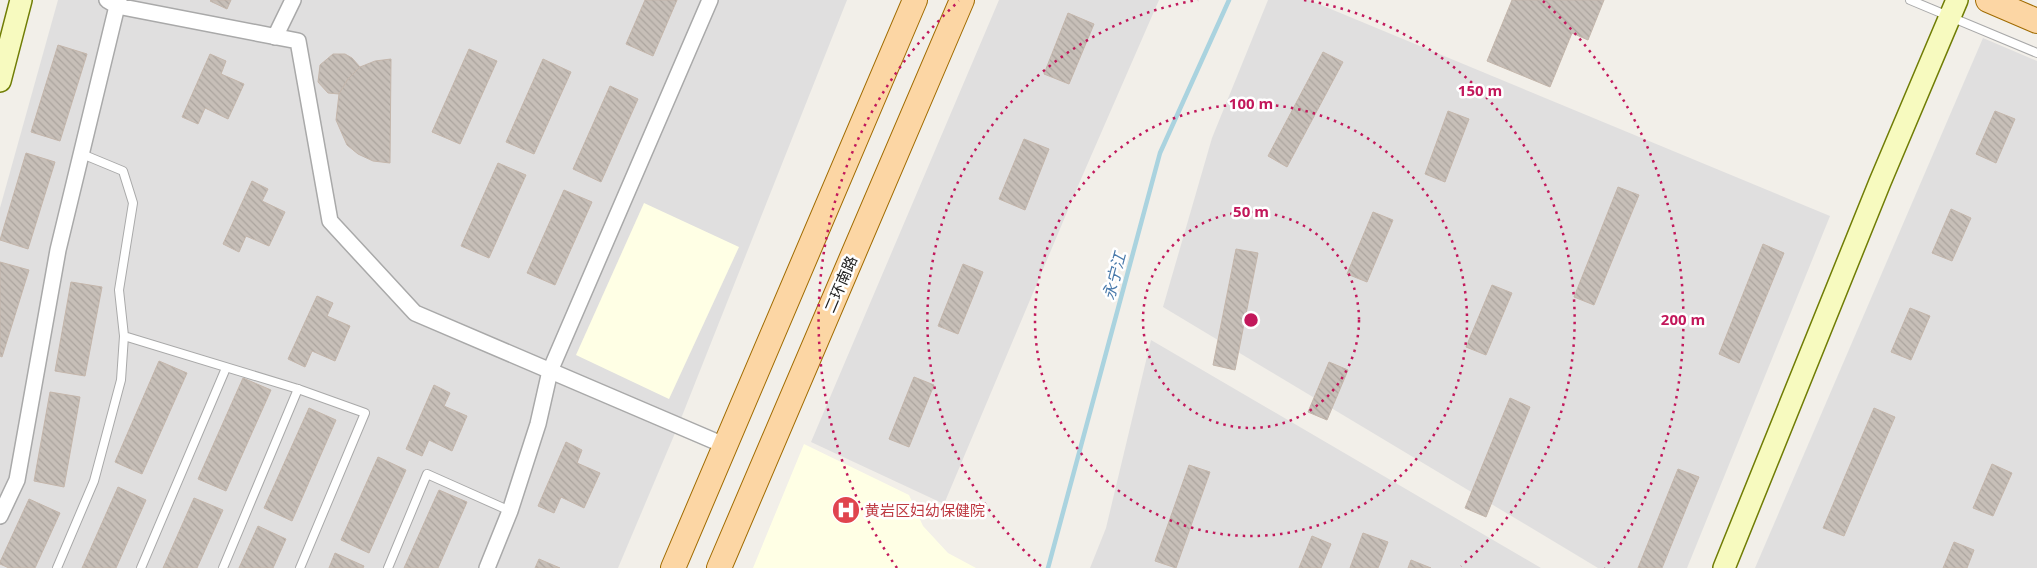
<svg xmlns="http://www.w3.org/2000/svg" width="2037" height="568" viewBox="0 0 2037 568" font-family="'Open Sans','Noto Sans SC',sans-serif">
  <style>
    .residential { fill: #e0dfdf }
    .education { fill: #ffffe5 }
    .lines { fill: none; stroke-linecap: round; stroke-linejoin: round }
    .stream { stroke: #aad3df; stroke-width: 4.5 }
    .building { fill: url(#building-back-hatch); stroke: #c4b6ab }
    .lane-casing { stroke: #a9a9a9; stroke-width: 10 }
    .street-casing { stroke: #a9a9a9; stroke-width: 18 }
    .secondary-casing { stroke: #707d05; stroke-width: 24 }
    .primary-casing { stroke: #a06b00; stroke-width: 26 }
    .lane { stroke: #fff; stroke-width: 8 }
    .street { stroke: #fff; stroke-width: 15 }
    .secondary { stroke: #f7fabf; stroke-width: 21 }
    .primary { stroke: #fcd6a4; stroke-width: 24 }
    .ring { fill: none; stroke: #c2185b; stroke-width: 2.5; stroke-dasharray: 2.5 5 }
    .labels { text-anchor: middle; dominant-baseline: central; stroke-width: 5; stroke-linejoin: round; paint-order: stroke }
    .street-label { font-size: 15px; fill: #222; stroke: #fff }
    .health-label { font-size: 15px; fill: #be3a42; stroke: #fff; text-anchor: start }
    .water-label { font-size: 16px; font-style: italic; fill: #4a7aab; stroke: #fff }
    .centre { fill: #c2185b; stroke: #fff; stroke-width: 2.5 }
    .ring-label { font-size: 15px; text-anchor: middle; font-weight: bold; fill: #c2185b; stroke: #fff; stroke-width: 5; stroke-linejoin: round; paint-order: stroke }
  </style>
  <defs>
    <pattern id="building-back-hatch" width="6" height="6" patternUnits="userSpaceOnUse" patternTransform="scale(1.25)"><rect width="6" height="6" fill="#c7bfb8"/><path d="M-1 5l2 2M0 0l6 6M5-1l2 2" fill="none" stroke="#aba49e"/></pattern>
  </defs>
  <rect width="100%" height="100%" fill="#f2efe9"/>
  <g class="residential">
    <polygon points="58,0 847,0 678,426 618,568 0,568 0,208"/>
    <polygon points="999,0 1159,0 1081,179 944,504 811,442"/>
    <polygon points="1268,0 1309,0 1830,216 1687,568 1598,568 1163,307 1212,138"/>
    <polygon points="1983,38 2037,61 2037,568 1755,568"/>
    <polygon points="1151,340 1541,568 1090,568 1106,528"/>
  </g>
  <g class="education">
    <polygon points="644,203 739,247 669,399 576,355"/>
    <polygon points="804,444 909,495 923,526 948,553 976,568 753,568"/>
  </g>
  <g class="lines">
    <polyline class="stream" points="1048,568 1160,153 1229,0"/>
  </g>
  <g class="building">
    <polygon points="211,0 231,0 227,9 210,1"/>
    <polygon points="645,0 677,0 653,56 626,44"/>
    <polygon points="1512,0 1604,0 1588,40 1572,33 1550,87 1487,61"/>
    <polygon points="1068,13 1094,24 1069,84 1044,74"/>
    <polygon points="58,45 87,54 60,141 31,132"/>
    <polygon points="469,49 497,61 460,144 432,132"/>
    <polygon points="1323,52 1343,62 1287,167 1268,156"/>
    <polygon points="210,54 226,61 221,74 244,84 228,119 205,108 198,124 182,117"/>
    <polygon points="333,54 345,54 352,58 360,67 348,79 339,94 328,93 318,82 320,65"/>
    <polygon points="391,59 390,163 373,161 358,154 347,145 336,120 339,94 348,79 360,67 375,61"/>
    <polygon points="543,59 571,72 534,154 506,142"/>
    <polygon points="610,86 638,99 601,182 573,169"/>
    <polygon points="1448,111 1469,119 1445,182 1425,174"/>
    <polygon points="1995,111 2015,119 1996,163 1976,154"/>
    <polygon points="1024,139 1049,149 1025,210 999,199"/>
    <polygon points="26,153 55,162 28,249 0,240"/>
    <polygon points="498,163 526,175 489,258 461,246"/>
    <polygon points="252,181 268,189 262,201 285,212 269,246 246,236 239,252 223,244"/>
    <polygon points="1618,187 1639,195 1594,305 1574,297"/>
    <polygon points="564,190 592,202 555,285 527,273"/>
    <polygon points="1951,209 1971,218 1952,261 1932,253"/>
    <polygon points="1373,212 1393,220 1367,282 1347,274"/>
    <polygon points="1763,244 1784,253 1739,363 1719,354"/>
    <polygon points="1236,249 1258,253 1235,370 1213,365"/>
    <polygon points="0,262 29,270 2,357 0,356"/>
    <polygon points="963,264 983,272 958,334 938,326"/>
    <polygon points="71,282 102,287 85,376 55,371"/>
    <polygon points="1492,285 1512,293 1486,355 1466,347"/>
    <polygon points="317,296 333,303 327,316 350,326 335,361 312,351 305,367 288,359"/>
    <polygon points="1910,308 1930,316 1911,360 1891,352"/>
    <polygon points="159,361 187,373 142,474 115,462"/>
    <polygon points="1329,362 1348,370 1327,420 1308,412"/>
    <polygon points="914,377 934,385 909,447 889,439"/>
    <polygon points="243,378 271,390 226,491 198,479"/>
    <polygon points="434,385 450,393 444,406 467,416 452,451 429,440 422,456 406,449"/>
    <polygon points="50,392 80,397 64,487 34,481"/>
    <polygon points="1510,398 1530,407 1486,517 1465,508"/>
    <polygon points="309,408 336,420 292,521 264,508"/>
    <polygon points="1874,408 1895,417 1844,536 1823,528"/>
    <polygon points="566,442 582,450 577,463 600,473 584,508 561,497 554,513 538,506"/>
    <polygon points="378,457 406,470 369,553 341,540"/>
    <polygon points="1992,464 2012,473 1993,516 1973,508"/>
    <polygon points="1189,465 1210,472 1176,568 1155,561"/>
    <polygon points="1678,469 1699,477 1662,568 1638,568"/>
    <polygon points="118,487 146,500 116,568 82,568"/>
    <polygon points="439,490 467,502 438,568 404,568"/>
    <polygon points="194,498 223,510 197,568 163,568"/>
    <polygon points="29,499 60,513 35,568 9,568 0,564 0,562"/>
    <polygon points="258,526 286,539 273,568 239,568"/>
    <polygon points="1363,533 1388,542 1378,568 1350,568"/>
    <polygon points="1312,536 1331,544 1321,568 1299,568"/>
    <polygon points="1954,542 1974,550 1967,568 1943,568"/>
    <polygon points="335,553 364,566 363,568 329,568"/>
    <polygon points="539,559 560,568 535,568"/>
    <polygon points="1411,560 1431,568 1408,568"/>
  </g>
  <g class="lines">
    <defs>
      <g id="lane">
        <polyline points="1910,0 2037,53"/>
        <polyline points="82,154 123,171 133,203 119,290 124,336 298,389 365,413 300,568"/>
        <polyline points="57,568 94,481 121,380 124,336"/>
        <polyline points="141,568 226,368"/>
        <polyline points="223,568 298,389"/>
        <polyline points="388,568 427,474 510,511"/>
      </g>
      <g id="street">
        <polyline points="119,0 117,6 298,41 330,221 415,313 726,446"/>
        <polyline points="275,37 293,0"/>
        <polyline points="0,516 17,480 58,250 117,6 107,0"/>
        <polyline points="487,568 510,511 538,424 550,371 710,0"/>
      </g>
      <g id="secondary">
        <polyline points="0,81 21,0"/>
        <polyline points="1724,568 1880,182 1957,0"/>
      </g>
      <g id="primary">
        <polyline points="1988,0 2037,21"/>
        <polyline points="673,568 915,0"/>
        <polyline points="719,568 962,0"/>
      </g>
    </defs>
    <use href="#lane" class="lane-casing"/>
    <use href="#street" class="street-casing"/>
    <use href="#secondary" class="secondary-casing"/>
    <use href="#primary" class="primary-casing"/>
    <use href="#lane" class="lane"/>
    <use href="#street" class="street"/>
    <use href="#secondary" class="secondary"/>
    <use href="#primary" class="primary"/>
  </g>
  <g class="ring">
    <circle cx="1251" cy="320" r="108"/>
    <circle cx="1251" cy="320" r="216"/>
    <path d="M1041 566A324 324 0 0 1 1198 0M1304 0A324 324 0 0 1 1461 566"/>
    <path d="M897 568A432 432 0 0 1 959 1M1543 1A432 432 0 0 1 1605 568"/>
  </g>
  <defs>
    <symbol id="hospital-disc" viewBox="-11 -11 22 22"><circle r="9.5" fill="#e0444e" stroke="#fff"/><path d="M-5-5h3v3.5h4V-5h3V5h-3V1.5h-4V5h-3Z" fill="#fff"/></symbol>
  </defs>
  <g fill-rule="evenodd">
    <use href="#hospital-disc" x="830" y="494" width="32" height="32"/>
  </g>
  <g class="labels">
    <g class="street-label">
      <text transform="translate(840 284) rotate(-67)">二环南路</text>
    </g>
    <g class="health-label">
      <text x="865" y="510">黄岩区妇幼保健院</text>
    </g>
    <g class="water-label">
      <text transform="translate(1114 276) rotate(-75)">永宁江</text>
    </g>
  </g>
  <circle cx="1251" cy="320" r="8" class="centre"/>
  <g class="ring-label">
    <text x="1480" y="96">150 m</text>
    <text x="1251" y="109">100 m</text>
    <text x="1251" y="217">50 m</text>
    <text x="1683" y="325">200 m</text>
  </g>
</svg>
